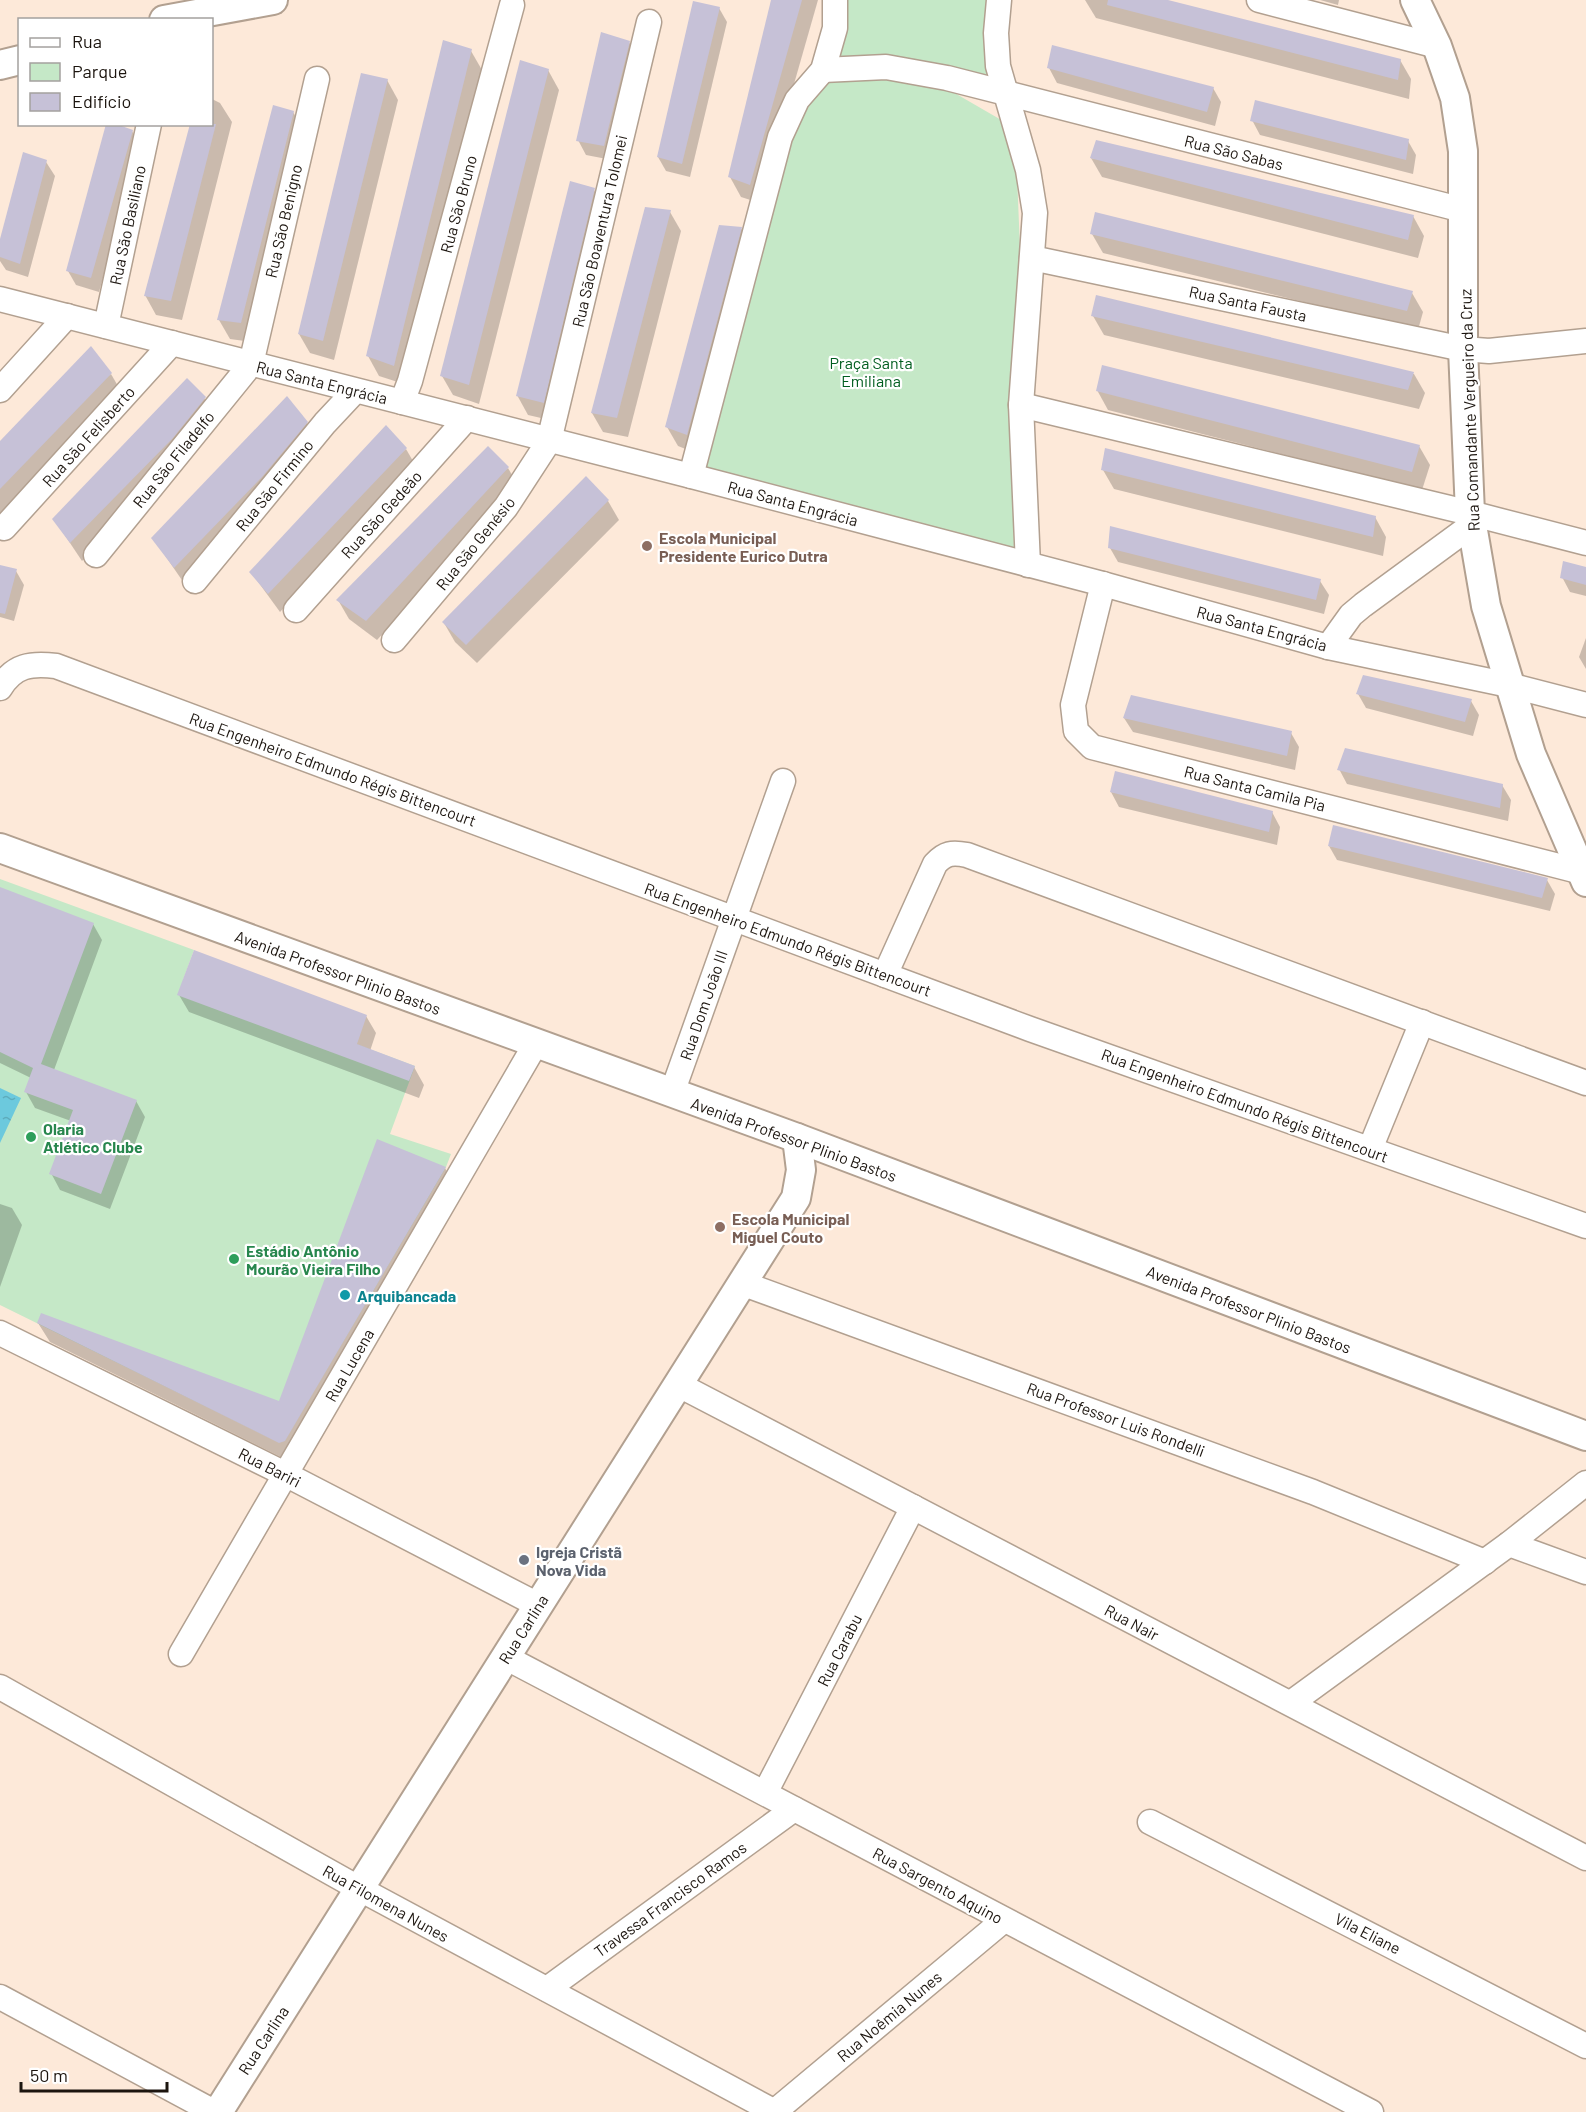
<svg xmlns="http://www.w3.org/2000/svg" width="1586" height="2112" viewBox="0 0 1586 2112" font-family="Barlow,sans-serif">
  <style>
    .park { fill: #c5e8c7 }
    .water { fill: url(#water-ripples) }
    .shadow { fill: #0003 }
    .building { fill: #c6c1d7 }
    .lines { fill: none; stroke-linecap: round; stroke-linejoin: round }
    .minor-casing { stroke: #b2a090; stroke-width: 27 }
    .tertiary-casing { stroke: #b2a090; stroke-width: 32 }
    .minor { stroke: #fff; stroke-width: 24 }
    .tertiary { stroke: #fff; stroke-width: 28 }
    .education-dot { fill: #8d6e63; stroke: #fff; stroke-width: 2 }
    .leisure-dot { fill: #2e9e5b; stroke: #fff; stroke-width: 2 }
    .culture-dot { fill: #0f9aa8; stroke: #fff; stroke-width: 2 }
    .worship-dot { fill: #6b7280; stroke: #fff; stroke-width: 2 }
    .labels { text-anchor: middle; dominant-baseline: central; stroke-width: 4.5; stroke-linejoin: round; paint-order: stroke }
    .street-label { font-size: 16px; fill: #1c150f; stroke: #fff }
    .park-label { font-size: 16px; fill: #005d1f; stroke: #fff }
    .education-label { font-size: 16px; font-weight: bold; fill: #785e54; stroke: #fff; text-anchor: start }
    .leisure-label { font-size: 16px; font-weight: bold; fill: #27864d; stroke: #fff; text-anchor: start }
    .culture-label { font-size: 16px; font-weight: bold; fill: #0d838f; stroke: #fff; text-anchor: start }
    .worship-label { font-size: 16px; font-weight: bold; fill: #5b616d; stroke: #fff; text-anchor: start }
  </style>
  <defs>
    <pattern id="water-ripples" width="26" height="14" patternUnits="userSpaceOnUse" patternTransform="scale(1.5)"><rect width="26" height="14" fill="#6cc9dd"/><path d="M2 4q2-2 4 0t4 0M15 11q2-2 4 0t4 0" fill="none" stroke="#5dacbc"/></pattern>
  </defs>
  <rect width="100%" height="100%" fill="#fde9d9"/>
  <g class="park">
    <polygon points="842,0 988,0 993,81 827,63"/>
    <polygon points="885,74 946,88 1003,121 1017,175 1021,273 1012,354 1014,558 700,469 793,114 826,77"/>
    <polygon points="0,879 194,950 183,980 415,1066 390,1134 451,1154 446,1167 285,1440 270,1438 0,1305"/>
  </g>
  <polygon class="water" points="0,1088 21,1098 0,1143"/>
  <g class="shadow">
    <polygon points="773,0 818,0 760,203 741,197 730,177"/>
    <polygon points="1085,0 1162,0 1400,60 1411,79 1409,99 1096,18"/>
    <polygon points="1320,0 1339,0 1338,5"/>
    <polygon points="719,8 727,22 690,177 666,171 658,157"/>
    <polygon points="629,42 637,57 612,160 586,155 578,140"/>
    <polygon points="471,51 482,70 404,384 379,376 368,356"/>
    <polygon points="1049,68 1213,88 1221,102 1215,126 1057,83"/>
    <polygon points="548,70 559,90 479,404 453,395 442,376"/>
    <polygon points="387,80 398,100 334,360 310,353 299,334"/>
    <polygon points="212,99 220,103 232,122 182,320 156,315 145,295 212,124"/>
    <polygon points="293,112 304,131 252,342 230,339 219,320"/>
    <polygon points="1252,120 1408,141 1416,155 1413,174 1260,135"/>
    <polygon points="132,131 140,146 99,292 76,285 68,271"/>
    <polygon points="1091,158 1413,216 1424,236 1418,258 1102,177"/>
    <polygon points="46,162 55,176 28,277 6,270 0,261 0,245"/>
    <polygon points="594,190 605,209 554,421 528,415 517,395"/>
    <polygon points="670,212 681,231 628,437 603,432 592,413"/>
    <polygon points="741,228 752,247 698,454 678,446 667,427"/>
    <polygon points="1092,234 1412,293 1423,312 1418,330 1103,253"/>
    <polygon points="1098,297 1414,374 1425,393 1419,409 1104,335 1093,316"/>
    <polygon points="111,374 122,393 0,520 0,443"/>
    <polygon points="1097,390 1419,446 1430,465 1422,490 1108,410"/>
    <polygon points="204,398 216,418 183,457 82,561 54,519"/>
    <polygon points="306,422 318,442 186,586 153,538"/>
    <polygon points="406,449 417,468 280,612 251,572"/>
    <polygon points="508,468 519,487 377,640 349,619 338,600"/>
    <polygon points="1103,470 1375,517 1386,537 1383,556 1114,489"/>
    <polygon points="586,479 608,501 619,520 477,663 455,642 444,623"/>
    <polygon points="1110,548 1320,581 1329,595 1324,614 1118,562"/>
    <polygon points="0,566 16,571 24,585 14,621 0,617"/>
    <polygon points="1586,569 1586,596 1570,592 1562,577"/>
    <polygon points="1586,638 1586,669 1579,657"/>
    <polygon points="1358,694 1471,701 1479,715 1473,736 1366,708"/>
    <polygon points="1124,718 1291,733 1299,747 1295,770 1133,732"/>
    <polygon points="1339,769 1502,785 1511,800 1508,821 1347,784"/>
    <polygon points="1111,792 1272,812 1280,827 1277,845 1119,807"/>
    <polygon points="1329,846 1547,880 1555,894 1550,911 1337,860"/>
    <polygon points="0,889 93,924 102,940 54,1070 136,1101 145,1117 110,1209 60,1190 51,1173 71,1121 35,1108 26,1092 31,1078 0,1063"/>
    <polygon points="179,995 366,1016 376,1033 370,1051 414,1067 424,1085 419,1098 189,1012"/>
    <polygon points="445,1168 456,1187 289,1461 50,1342 38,1323 280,1403"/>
    <polygon points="0,1204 12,1208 22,1225 0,1287"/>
  </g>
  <g class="building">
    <polygon points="771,0 802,0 750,185 728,177"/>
    <polygon points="1108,0 1168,0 1401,59 1398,80 1107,5"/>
    <polygon points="693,1 720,7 682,164 657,157"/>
    <polygon points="601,32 630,41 604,146 576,141"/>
    <polygon points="443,40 472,49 394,366 366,356"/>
    <polygon points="1052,45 1214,87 1207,112 1047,68"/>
    <polygon points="520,60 549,69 469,385 440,376"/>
    <polygon points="361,73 388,79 323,341 298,334"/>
    <polygon points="1255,100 1409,139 1406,160 1250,121"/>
    <polygon points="273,105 294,111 241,323 217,320"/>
    <polygon points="106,124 116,124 133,130 91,278 66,271"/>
    <polygon points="190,124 216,124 171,301 144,296"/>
    <polygon points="1096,140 1414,215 1408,240 1090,158"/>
    <polygon points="23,152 47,160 20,264 0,257 0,239"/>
    <polygon points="570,181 595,188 544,403 516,396"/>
    <polygon points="645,207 671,210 617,418 591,413"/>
    <polygon points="1095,212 1413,291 1407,311 1090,234"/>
    <polygon points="719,225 742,227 687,435 665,427"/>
    <polygon points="1096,295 1414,372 1408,390 1091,316"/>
    <polygon points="91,346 112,373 0,489 0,441"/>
    <polygon points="1102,365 1420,445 1412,472 1096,391"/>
    <polygon points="187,378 206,397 173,438 70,543 52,519"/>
    <polygon points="287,396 308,422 262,477 174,568 151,538"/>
    <polygon points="386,425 407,448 268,594 249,572"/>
    <polygon points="488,446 509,467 366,621 336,600"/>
    <polygon points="1105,448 1376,516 1373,537 1101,470"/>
    <polygon points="586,476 609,500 466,645 442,622"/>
    <polygon points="1110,526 1321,579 1316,600 1108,548"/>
    <polygon points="1563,561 1586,567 1586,585 1560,578"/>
    <polygon points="0,565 17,569 5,614 0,613"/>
    <polygon points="1363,675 1472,699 1465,722 1356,694"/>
    <polygon points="1131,695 1292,731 1287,756 1123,718"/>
    <polygon points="1345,748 1503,784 1500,808 1337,770"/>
    <polygon points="1115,771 1273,811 1269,832 1110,792"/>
    <polygon points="1333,825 1548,878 1542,898 1328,846"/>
    <polygon points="0,887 94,923 41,1064 137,1100 101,1194 49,1174 73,1110 24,1092 33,1068 0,1052"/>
    <polygon points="194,950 367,1015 357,1044 415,1066 409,1081 177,995"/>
    <polygon points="377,1139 446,1167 285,1441 279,1443 37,1323 41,1313 279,1401"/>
  </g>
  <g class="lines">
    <defs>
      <g id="minor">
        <polyline points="999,0 996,33 998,66 1028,170 1035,213 1021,405 1028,565"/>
        <polyline points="1259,0 1437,46"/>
        <polyline points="823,70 886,67 947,78 1463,210"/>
        <polyline points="1032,258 1463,349 1489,351 1586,341"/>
        <polyline points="0,299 691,476 1103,584 1328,647 1509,685 1586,705"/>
        <polyline points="106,326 149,124"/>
        <polyline points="0,390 67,316"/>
        <polyline points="402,402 410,381 512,5"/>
        <polyline points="1021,405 1470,513 1586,543"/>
        <polyline points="691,476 780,137 797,100 823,70 835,28 835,0"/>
        <polyline points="4,528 172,343"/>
        <polyline points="96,555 251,364 317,79"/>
        <polyline points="195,581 325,423 355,391"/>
        <polyline points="1103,584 1073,705 1076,731 1092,747 1586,873"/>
        <polyline points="296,610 467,418"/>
        <polyline points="394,640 506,507 549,441 649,22"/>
        <polyline points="1328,647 1351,615 1363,605 1472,525"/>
        <path d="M0,688C14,665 31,663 56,666L1030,1029L1586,1226"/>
        <path d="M885,975L935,864C945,853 952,852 967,855L1586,1083"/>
        <polyline points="672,1093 783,781"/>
        <polyline points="1370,1149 1422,1022"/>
        <polyline points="744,1284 1313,1492 1485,1562"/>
        <polyline points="0,1333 285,1474 538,1605"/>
        <polyline points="679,1385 1586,1858"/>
        <polyline points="1509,1544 1586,1572"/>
        <polyline points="181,1654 535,1045"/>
        <polyline points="505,1657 1371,2112"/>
        <polyline points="0,1687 360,1889 775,2112"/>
        <polyline points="1291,1703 1509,1544 1586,1483"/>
        <polyline points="765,1793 913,1507"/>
        <polyline points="1150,1822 1586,2046"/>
        <polyline points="547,1989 794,1809"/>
        <polyline points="0,1997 214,2112"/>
        <polyline points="774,2112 1004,1920"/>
      </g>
      <g id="tertiary">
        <polyline points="1415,0 1437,46 1455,98 1463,151 1463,349 1470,513 1486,606 1531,754 1586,882"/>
        <polyline points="164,20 273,0"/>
        <polyline points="0,65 20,60"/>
        <polyline points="0,848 797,1138 1586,1436"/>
        <polyline points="218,2112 796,1198 801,1170 797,1138"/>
      </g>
    </defs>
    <use href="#minor" class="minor-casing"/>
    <use href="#tertiary" class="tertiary-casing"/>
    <use href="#minor" class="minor"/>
    <use href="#tertiary" class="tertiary"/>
  </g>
  <g class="education-dot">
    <circle cx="647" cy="546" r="6"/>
    <circle cx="720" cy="1227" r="6"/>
  </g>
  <g class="leisure-dot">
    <circle cx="31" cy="1137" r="6"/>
    <circle cx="234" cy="1259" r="6"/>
  </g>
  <circle class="culture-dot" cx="345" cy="1295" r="6"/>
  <circle class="worship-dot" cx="524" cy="1560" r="6"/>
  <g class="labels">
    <g class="street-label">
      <text transform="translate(1234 152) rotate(14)">Rua São Sabas</text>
      <text transform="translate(458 204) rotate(-75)">Rua São Bruno</text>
      <text transform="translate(283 221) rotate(-77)">Rua São Benigno</text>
      <text transform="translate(127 225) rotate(-78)">Rua São Basiliano</text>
      <text transform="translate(599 231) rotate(-77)">Rua São Boaventura Tolomei</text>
      <text transform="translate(1248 303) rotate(12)">Rua Santa Fausta</text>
      <text transform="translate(322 382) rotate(14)">Rua Santa Engrácia</text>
      <text transform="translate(1469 410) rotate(-92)">Rua Comandante Vergueiro da Cruz</text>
      <text transform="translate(88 436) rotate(-48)">Rua São Felisberto</text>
      <text transform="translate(173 459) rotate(-51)">Rua São Filadelfo</text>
      <text transform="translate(274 485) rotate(-51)">Rua São Firmino</text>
      <text transform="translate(793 503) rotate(15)">Rua Santa Engrácia</text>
      <text transform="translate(381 514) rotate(-48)">Rua São Gedeão</text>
      <text transform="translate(475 543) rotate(-51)">Rua São Genésio</text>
      <text transform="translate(1262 628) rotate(15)">Rua Santa Engrácia</text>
      <text transform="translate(333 769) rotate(20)">Rua Engenheiro Edmundo Régis Bittencourt</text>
      <text transform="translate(1255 788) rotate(14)">Rua Santa Camila Pia</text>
      <text transform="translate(788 939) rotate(20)">Rua Engenheiro Edmundo Régis Bittencourt</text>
      <text transform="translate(338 972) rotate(20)">Avenida Professor Plinio Bastos</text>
      <text transform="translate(703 1005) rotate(-71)">Rua Dom João III</text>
      <text transform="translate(1245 1105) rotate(20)">Rua Engenheiro Edmundo Régis Bittencourt</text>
      <text transform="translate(794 1139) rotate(20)">Avenida Professor Plinio Bastos</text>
      <text transform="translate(1249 1309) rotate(21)">Avenida Professor Plinio Bastos</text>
      <text transform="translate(349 1365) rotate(-60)">Rua Lucena</text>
      <text transform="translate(1116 1419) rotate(20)">Rua Professor Luis Rondelli</text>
      <text transform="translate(270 1467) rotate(27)">Rua Bariri</text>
      <text transform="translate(1132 1622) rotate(28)">Rua Nair</text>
      <text transform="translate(523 1629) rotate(-58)">Rua Carlina</text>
      <text transform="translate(839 1650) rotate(-63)">Rua Carabu</text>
      <text transform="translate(938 1885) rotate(28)">Rua Sargento Aquino</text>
      <text transform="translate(670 1899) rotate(-36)">Travessa Francisco Ramos</text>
      <text transform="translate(386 1903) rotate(29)">Rua Filomena Nunes</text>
      <text transform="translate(1368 1933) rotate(27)">Vila Eliane</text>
      <text transform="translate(889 2016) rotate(-40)">Rua Noêmia Nunes</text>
      <text transform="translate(263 2040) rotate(-57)">Rua Carlina</text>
    </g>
    <g class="park-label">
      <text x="871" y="362">Praça Santa<tspan x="871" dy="18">Emiliana</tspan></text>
    </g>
    <g class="education-label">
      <text x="659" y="537">Escola Municipal<tspan x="659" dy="18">Presidente Eurico Dutra</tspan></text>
      <text x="732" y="1218">Escola Municipal<tspan x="732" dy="18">Miguel Couto</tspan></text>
    </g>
    <g class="leisure-label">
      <text x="43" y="1128">Olaria<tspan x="43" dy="18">Atlético Clube</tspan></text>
      <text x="246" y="1250">Estádio Antônio<tspan x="246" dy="18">Mourão Vieira Filho</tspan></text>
    </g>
    <g class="culture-label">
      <text x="357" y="1295">Arquibancada</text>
    </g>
    <g class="worship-label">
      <text x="536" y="1551">Igreja Cristã<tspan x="536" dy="18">Nova Vida</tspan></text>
    </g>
  </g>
  <rect x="18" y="18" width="195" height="108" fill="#ffffff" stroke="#a4a19f" stroke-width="1.5"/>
  <rect x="30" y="38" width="30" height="9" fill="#ffffff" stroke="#a4a19f" stroke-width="1.5"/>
  <text x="72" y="48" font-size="18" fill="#1c150f">Rua</text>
  <rect x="30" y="63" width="30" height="18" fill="#c5e8c7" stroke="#a4a19f" stroke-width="1.5"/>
  <text x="72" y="78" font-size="18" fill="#1c150f">Parque</text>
  <rect x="30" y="93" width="30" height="18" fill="#c6c1d7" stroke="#a4a19f" stroke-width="1.5"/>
  <text x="72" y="108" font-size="18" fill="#1c150f">Edifício</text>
  <path d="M21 2082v9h146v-9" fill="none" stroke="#1c150f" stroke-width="3"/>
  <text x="30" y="2082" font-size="18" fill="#1c150f" stroke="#ffffff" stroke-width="4.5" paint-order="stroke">50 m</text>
</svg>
